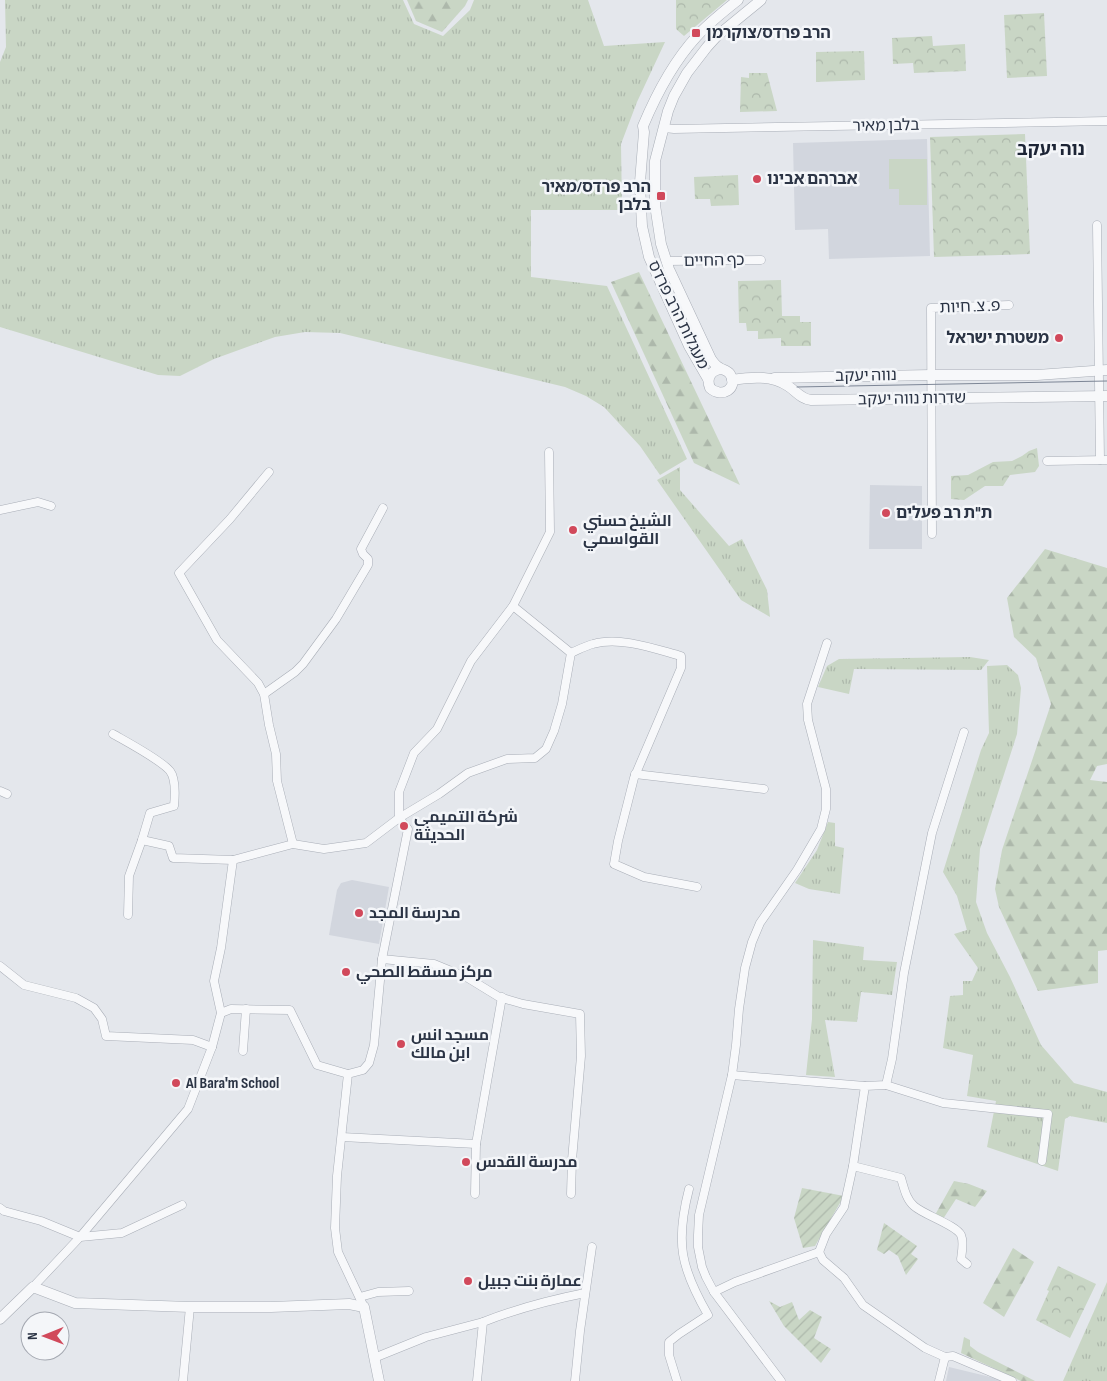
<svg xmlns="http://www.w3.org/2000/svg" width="1107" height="1381" viewBox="0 0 1107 1381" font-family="'Sofia Sans Condensed',Cairo,'Noto Sans Hebrew',sans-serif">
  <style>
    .built { fill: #d2d6de }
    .grass { fill: url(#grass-tufts) }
    .forest { fill: url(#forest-firs) }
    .park { fill: url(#park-crowns) }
    .garden { fill: url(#garden-furrows) }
    .pitch { fill: #c9d6c5 }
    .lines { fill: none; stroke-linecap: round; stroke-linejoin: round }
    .minor-casing { stroke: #a9aeb7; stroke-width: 9 }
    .tertiary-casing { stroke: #a9aeb7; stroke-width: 11 }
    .minor { stroke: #f7f8fa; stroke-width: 8 }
    .tertiary { stroke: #f7f8fa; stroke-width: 10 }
    .tram { stroke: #7d8696; stroke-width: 1 }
    .poi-dot { fill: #d1495b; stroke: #f4f6f9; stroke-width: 2 }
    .labels { text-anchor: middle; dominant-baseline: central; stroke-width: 5; stroke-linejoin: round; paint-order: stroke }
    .poi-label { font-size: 16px; font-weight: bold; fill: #2b3445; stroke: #f4f6f9; text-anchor: start }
    .street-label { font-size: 16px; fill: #2b3445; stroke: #f4f6f9 }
    .neighbourhood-label { font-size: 18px; font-weight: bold; fill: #1d2536; stroke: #f4f6f9 }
  </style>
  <defs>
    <pattern id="grass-tufts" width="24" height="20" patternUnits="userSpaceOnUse" patternTransform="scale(1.25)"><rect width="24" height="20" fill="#c9d6c5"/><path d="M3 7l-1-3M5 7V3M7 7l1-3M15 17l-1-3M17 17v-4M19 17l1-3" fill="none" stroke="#adb8ab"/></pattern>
    <pattern id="forest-firs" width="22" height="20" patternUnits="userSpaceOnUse" patternTransform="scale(1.25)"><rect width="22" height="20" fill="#c9d6c5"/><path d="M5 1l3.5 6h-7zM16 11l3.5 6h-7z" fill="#adb8ab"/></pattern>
    <pattern id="park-crowns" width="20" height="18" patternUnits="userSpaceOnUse" patternTransform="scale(1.25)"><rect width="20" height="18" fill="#c9d6c5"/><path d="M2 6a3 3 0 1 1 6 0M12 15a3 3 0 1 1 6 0" fill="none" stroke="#adb8ab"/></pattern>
    <pattern id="garden-furrows" width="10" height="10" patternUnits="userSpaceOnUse" patternTransform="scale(1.25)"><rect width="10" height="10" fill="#c9d6c5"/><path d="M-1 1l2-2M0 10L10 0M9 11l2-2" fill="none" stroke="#adb8ab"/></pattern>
  </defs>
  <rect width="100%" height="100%" fill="#e4e7ec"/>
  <g class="built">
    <polygon points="927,139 930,256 829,259 828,229 795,230 793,143"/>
    <polygon points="870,485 922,486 922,549 869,549"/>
    <polygon points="352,880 389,887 379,944 329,935 337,890 341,883"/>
    <polygon points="949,1367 1007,1381 946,1381"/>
  </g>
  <g class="grass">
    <polygon points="5,0 403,0 414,24 443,36 470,10 474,0 588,0 604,46 665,42 637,102 621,144 622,210 531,210 531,277 607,286 687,459 660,475 640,446 604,407 586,396 565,387 340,333 305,332 275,337 214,359 180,376 158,375 0,327 0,62 6,47"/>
    <polygon points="680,467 680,490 729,546 742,539 767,590 770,617 741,600 657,480"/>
    <polygon points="970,657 989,660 981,670 854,669 849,694 818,687 827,666 839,659"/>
    <polygon points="1007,665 1018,675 1021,688 1017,734 980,849 976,902 987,933 1010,977 1041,1045 1074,1083 1107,1092 1107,1123 1070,1116 1065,1119 1058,1171 987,1147 996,1101 967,1096 973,1055 943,1048 950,996 963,995 963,981 972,981 978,968 954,934 967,930 957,896 943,872 981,750 989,733 987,666"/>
    <polygon points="828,822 835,823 835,846 844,848 840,894 809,889 795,883 817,850"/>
    <polygon points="813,940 864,947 863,960 897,962 892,995 861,992 857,1022 825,1020 835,1077 806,1075 812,1019"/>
    <polygon points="1107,1282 1107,1381 1063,1381"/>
  </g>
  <g class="forest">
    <polygon points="407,0 468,0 465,6 442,32 416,21"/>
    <polygon points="639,272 740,485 694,463 611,282"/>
    <polygon points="1045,549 1107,568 1107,764 1097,766 1090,780 1107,782 1107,950 1098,951 1098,983 1038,991 999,907 995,889 1002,850 1051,704 1036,658 1014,637 1007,598"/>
    <polygon points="954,1181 969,1184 987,1191 975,1207 956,1199 943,1219 935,1215"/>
    <polygon points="1013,1248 1034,1262 1004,1317 983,1303"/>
    <polygon points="964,1337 970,1340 970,1346 978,1352 1035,1381 1021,1381 961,1353"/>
  </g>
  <g class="park">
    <polygon points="676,0 727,0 684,36 676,29"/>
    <polygon points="1044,13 1047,76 1007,78 1004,15"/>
    <polygon points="932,36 933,46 965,44 966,71 914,73 913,63 893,64 892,38"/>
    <polygon points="864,51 865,80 816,82 816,52"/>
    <polygon points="749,73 767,73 777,111 740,112 741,77 749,78"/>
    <polygon points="1025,134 1030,254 934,257 930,137"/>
    <polygon points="738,175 739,205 711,206 710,199 695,199 694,177"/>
    <polygon points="781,280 782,316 800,316 800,322 811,322 811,346 781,346 781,338 758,339 758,331 747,331 746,323 739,323 738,281"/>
    <polygon points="1037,448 1039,466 1035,472 1010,475 1003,486 985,486 964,500 951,499 951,476 968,475 993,462 1012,461 1022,456 1029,451"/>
    <polygon points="1058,1266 1096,1284 1070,1338 1036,1320 1049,1291 1047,1290"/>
  </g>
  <g class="garden">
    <polygon points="802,1188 844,1196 815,1246 803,1248 794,1218"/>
    <polygon points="884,1223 917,1246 911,1254 918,1259 906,1275 898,1256 889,1250 884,1254 877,1250"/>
    <polygon points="769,1301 780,1307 792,1302 799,1320 810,1310 822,1317 814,1338 831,1349 821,1363 784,1326"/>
  </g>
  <polygon class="pitch" points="889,159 927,159 927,205 899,205 899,189 889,189"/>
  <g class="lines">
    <defs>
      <g id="minor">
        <polyline points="664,128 674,129 1107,121"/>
        <polyline points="1097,225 1100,460"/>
        <polyline points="666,261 761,260"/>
        <polyline points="1047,461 1107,460"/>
        <polyline points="269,472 230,519 179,573 217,640 258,683 264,694 269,725 276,754 277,781 293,844"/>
        <polyline points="0,510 38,502 51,506"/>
        <polyline points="932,534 931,308 1009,305"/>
        <path d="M571,653C578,650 585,646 593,644C620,636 655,649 681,656V668L634,778L618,841L614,864L644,877L697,887"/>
        <polyline points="264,694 295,672 303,664 336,619 368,565 368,559 363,554 361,549 383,508"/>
        <path d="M113,734C127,742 161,760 170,771C176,779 175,796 174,806L150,813L142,840L129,876L128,915"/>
        <polyline points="635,774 764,789"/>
        <polyline points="0,791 7,794"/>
        <polyline points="142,840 169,846 173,858 233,860 293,844 324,849 366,843 399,818 439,794 468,773 507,759 535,758 546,749 554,731 562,704 571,653 513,606"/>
        <polyline points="382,959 434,964 468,978 499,997 523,1004 580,1014 581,1056 572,1160 571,1194"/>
        <polyline points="0,966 24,985 76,998 94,1008 102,1019 106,1036 193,1040 212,1047"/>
        <polyline points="221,1013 231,1009 290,1010 317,1065 348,1074"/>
        <polyline points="243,1051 246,1009"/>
        <polyline points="732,1075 865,1086"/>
        <polyline points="886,1085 943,1103 1048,1114 1042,1161"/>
        <polyline points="342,1137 476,1144"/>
        <path d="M853,1166L901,1178C904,1188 906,1199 914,1206C924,1215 956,1225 961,1235C964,1242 962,1252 961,1259L967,1264"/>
        <polyline points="475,1194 476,1144 502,997"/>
        <polyline points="0,1208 4,1211 41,1221 80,1237 122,1233 182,1205"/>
        <polyline points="819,1252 823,1260 844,1278 863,1305 925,1348 945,1357 953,1356 1012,1381"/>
        <polyline points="33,1287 80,1237 188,1109 212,1047 221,1013 214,981 221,948 233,860"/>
        <polyline points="714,1292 735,1282 819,1252 826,1234 844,1207 853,1166 865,1086 886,1085 892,1059 904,973 932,833 964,732"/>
        <polyline points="360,1297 378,1292 409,1291"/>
        <polyline points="364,1307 338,1252 335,1228 337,1176 348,1074 363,1070 369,1063 374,1045 382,959 408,829 399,818 399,792 414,753 437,729 471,661 513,606 550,532 549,452"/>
        <polyline points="374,1358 426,1337 483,1322"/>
        <polyline points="183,1381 190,1307"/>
        <path d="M477,1381L483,1322C516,1309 550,1300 585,1293"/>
        <polyline points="575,1381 580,1331 592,1247"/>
        <path d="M677,1381L669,1355V1342L679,1334L708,1315C681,1268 675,1243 689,1189"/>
        <polyline points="781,1381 714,1292 706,1277 702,1267 698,1247 698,1235 699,1215 732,1075 736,1045 739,1009 745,968 752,942 760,923 797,870 821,829 826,809 826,789 808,720 807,704 827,643"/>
        <polyline points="939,1381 945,1357"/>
      </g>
      <g id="tertiary">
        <path d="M721,369C711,370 706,378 710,388C722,399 739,388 730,374C727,370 723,370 720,368C716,366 713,362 711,359L669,269L661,244L655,205V161L668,111L674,96L687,73L707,47L717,36L761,0"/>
        <polyline points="774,378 931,375 1037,375 1107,370"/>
        <path d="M708,379L689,346L649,257L642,226L641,206L640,182L644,132L643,126C656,95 674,61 697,36C709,23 724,11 738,0"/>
        <path d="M732,380C751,377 771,375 788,386C796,391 801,399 811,400L1107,396"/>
        <polyline points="0,1319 33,1287 75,1303 190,1307 271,1307 349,1304 364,1307 379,1381"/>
      </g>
    </defs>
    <use href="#minor" class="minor-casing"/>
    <use href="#tertiary" class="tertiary-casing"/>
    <use href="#minor" class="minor"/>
    <use href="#tertiary" class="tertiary"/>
    <polyline class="tram" points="797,387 1107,381"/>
  </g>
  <g class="poi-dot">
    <rect x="691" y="28" width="10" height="10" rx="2.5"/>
    <circle cx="757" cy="179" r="5"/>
    <rect x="656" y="191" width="10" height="10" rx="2.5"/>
    <circle cx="1059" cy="338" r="5"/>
    <circle cx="886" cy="513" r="5"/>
    <circle cx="573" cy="530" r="5"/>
    <circle cx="404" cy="826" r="5"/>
    <circle cx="359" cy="913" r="5"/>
    <circle cx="346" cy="972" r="5"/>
    <circle cx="401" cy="1044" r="5"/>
    <circle cx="176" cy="1083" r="5"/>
    <circle cx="466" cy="1162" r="5"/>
    <circle cx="468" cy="1281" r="5"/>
  </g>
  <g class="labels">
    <g class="poi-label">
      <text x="706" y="33">הרב פרדס/צוקרמן</text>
      <text x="767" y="179">אברהם אבינו</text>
      <text x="651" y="187" text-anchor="end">הרב פרדס/מאיר<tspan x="651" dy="18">בלבן</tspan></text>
      <text x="1049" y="338" text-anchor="end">משטרת ישראל</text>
      <text x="896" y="513">ת"ת רב פעלים</text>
      <text x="583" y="521">الشيخ حسني<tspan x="583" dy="18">القواسمي</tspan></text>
      <text x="414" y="817">شركة التميمي<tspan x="414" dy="18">الحديثة</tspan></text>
      <text x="369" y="913">مدرسة المجد</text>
      <text x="356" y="972">مركز مسقط الصحي</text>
      <text x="411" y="1035">مسجد انس<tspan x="411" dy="18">ابن مالك</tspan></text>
      <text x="186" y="1083">Al Bara'm School</text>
      <text x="476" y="1162">مدرسة القدس</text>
      <text x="478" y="1281">عمارة بنت جبيل</text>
    </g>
    <g class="street-label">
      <text transform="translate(886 126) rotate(-1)">בלבן מאיר</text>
      <text transform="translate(714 261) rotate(-1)">כף החיים</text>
      <text transform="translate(970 307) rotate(-2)">פ. צ. חיות</text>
      <text transform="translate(678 315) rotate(64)">מעגלות הרב פרדס</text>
      <text transform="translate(866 376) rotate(-1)">נווה יעקב</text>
      <text transform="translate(912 399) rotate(-1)">שדרות נווה יעקב</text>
    </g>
    <g class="neighbourhood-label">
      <text x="1051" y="149">נוה יעקב</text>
    </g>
  </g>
  <g transform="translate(45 1336) rotate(269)"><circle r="24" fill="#f4f6f9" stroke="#a4a8b1"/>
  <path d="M0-4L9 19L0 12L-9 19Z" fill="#d1495b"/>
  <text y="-8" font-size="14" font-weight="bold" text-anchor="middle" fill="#2b3445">N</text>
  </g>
</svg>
